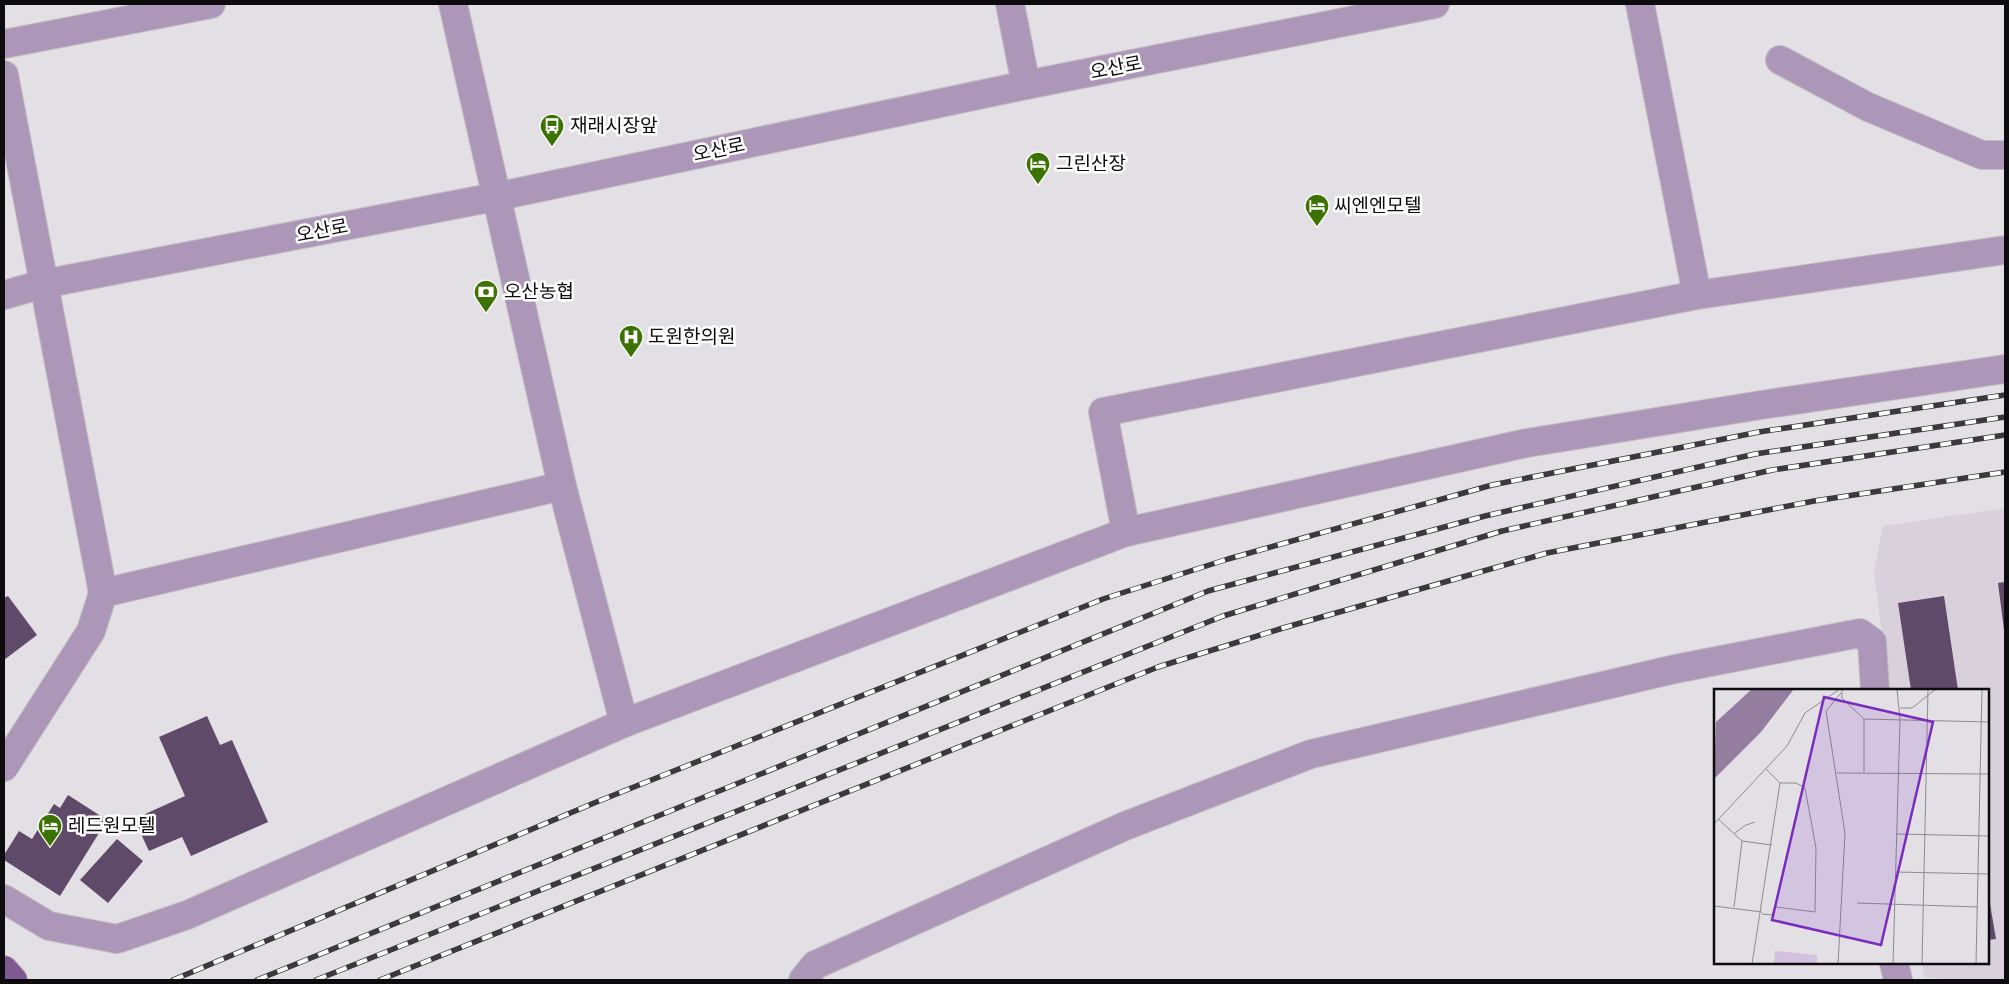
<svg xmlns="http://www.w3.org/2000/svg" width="2009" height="984" viewBox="0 0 2009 984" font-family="Karla,'Noto Sans KR',sans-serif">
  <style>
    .built { fill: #d8d1dc }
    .building { fill: #5f4a69 }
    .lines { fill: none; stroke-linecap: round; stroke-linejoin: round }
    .minor-casing { stroke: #c1bec2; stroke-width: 30 }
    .major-casing { stroke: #c1bec2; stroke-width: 30 }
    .minor { stroke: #ad97b8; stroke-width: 28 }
    .major { stroke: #805892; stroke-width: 28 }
    .rail-casing { stroke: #3a393b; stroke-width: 5.5 }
    .rail { stroke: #fff; stroke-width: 4; stroke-dasharray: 11; stroke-linecap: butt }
    .labels { text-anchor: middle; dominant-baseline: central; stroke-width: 5; stroke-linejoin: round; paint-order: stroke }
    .street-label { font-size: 19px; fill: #0c0b0d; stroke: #fff }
    .poi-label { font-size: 19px; fill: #0c0b0d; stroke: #fff; text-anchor: start }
    .inset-road { fill: none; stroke: #8d8b8f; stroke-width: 1 }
    .view { fill: #7b2cbf; fill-opacity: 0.15; stroke: #7b2cbf; stroke-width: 2.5 }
    .inset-edge { fill: none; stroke: #0c0b0d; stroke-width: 2.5 }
  </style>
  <rect width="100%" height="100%" fill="#e3e0e5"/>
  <polygon class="built" points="2005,508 2005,980 1950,980 1924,977 1922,963 1988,963 1988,690 1889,690 1874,571 1883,526"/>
  <g class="building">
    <polygon points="2005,582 2005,630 2004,630 1998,583"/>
    <polygon points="8,596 37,635 4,660 4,598"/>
    <polygon points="1944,596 1958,690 1911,690 1898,603"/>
    <polygon points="207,716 220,745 232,740 268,822 191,856 182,837 149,851 134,819 185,796 159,737"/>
    <polygon points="68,795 107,820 60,896 4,860 4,855 19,831 32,839 54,804 60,808"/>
    <polygon points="117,839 143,861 108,903 80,880"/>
    <polygon points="1988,892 1996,939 1988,940"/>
  </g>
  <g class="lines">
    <defs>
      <g id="minor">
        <polyline points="453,4 562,486 624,723"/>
        <polyline points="1010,4 1026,85"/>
        <polyline points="1640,4 1697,295"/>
        <polyline points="4,44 211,4"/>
        <polyline points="1780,60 1868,107 1982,155 2005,155"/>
        <polyline points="4,75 103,593"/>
        <polyline points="4,295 43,284 495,197 1026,85 1435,4"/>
        <polyline points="1126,532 1103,412 1697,295 2005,250"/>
        <polyline points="4,767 91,631 103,593 562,486"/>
        <polyline points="4,899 49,926 117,939 187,915 624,723 1126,532 1527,443 1761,405 2005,369"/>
        <polyline points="1894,963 1898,980"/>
        <polyline points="803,980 815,965 1125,826 1311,754 1675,669 1860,633 1872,642 1875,690"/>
      </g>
      <polyline id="major" points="4,970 13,980"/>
    </defs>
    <use href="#minor" class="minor-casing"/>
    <use href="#major" class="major-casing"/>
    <use href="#minor" class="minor"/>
    <use href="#major" class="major"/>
    <defs>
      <g id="rail">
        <polyline points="173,980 594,803 1103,599 1228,559 1492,485 1759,432 2005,395"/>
        <polyline points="257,980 1208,591 1485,516 1755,454 2005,417"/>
        <polyline points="316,980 1223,616 1502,531 1772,470 2005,435"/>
        <polyline points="380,980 1158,667 1283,628 1547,553 1814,501 2005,472"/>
      </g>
    </defs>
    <use href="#rail" class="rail-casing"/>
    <use href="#rail" class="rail"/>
  </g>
  <defs>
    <symbol id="bus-pin" viewBox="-11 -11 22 30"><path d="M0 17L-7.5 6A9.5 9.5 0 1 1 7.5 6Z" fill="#3c7200" stroke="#fff"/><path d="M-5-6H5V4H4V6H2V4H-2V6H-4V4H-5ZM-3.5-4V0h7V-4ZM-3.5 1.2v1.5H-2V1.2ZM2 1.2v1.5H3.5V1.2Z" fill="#fff"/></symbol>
    <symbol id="hotel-pin" viewBox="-11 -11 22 30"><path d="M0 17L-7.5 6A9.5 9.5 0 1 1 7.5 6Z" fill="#3c7200" stroke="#fff"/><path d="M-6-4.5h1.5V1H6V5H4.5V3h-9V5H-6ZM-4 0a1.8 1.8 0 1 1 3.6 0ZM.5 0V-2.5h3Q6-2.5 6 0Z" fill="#fff"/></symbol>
    <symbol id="bank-pin" viewBox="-11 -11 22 30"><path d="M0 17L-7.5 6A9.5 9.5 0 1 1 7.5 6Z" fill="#3c7200" stroke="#fff"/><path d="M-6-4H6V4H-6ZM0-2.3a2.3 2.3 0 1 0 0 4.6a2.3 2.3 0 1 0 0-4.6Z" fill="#fff"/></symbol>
    <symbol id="hospital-pin" viewBox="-11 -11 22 30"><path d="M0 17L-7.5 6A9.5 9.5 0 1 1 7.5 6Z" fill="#3c7200" stroke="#fff"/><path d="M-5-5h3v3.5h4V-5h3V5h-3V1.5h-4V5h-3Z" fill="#fff"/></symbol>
  </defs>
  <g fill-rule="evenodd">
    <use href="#bus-pin" x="538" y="112" width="28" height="38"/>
    <use href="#hotel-pin" x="1024" y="150" width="28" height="38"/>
    <use href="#hotel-pin" x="1303" y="192" width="28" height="38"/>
    <use href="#bank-pin" x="472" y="278" width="28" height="38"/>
    <use href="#hospital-pin" x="617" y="323" width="28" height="38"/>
    <use href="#hotel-pin" x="36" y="812" width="28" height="38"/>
  </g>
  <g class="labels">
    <g class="street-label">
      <text transform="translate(1116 68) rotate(-11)">오산로</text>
      <text transform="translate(719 150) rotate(-12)">오산로</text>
      <text transform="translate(322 231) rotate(-11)">오산로</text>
    </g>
    <g class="poi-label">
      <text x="570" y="126">재래시장앞</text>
      <text x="1056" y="164">그린산장</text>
      <text x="1334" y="206">씨엔엔모텔</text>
      <text x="504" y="292">오산농협</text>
      <text x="648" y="337">도원한의원</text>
      <text x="68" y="826">레드원모텔</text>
    </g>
  </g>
  <g transform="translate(1714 689)">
    <rect width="275" height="275" fill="#e3e0e5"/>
    <path d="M61,262L103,266V275H60Z" fill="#d4c0df"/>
    <path d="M38,0H80L47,43L0,90L2,33Z" fill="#947d9f"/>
    <path class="inset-road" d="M128,1V9L150,30V83M186,19H198L222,0M150,30L275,33M123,84L275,85M4,130L28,152L58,156M0,135L73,57L91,24L126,0M21,144L32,136L41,133M183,145L275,147M182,183L275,185M143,214L264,218M0,217L48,223M20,218L28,152M48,225L58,226L62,218L101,223L102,159L91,99L82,94H66M38,275L66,94L52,80M124,275L131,144L112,22L127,4M179,275L186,31L183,0M208,275L214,0M262,275L268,0"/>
    <path class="view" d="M110,8L219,33L167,256L58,231Z"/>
    <rect width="275" height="275" class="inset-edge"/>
  </g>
  <rect width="2009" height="984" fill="none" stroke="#0c0b0d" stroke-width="10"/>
</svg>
